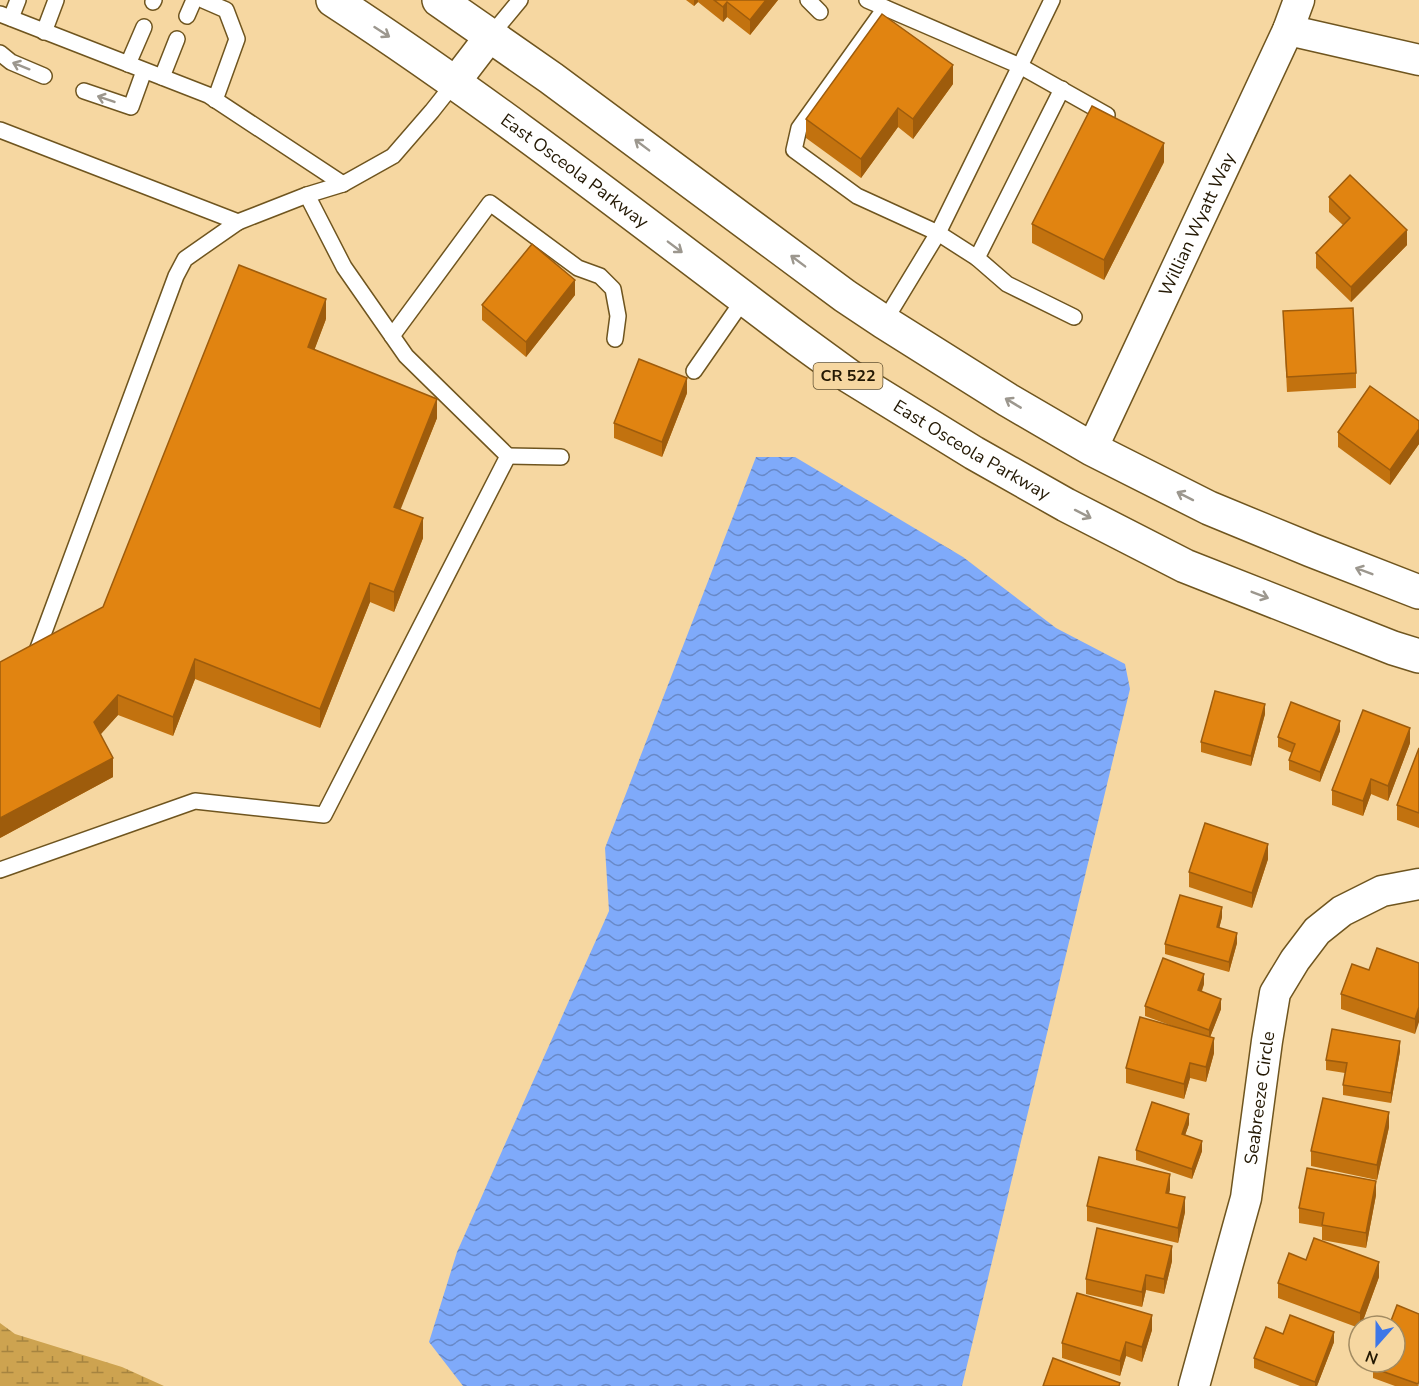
<svg xmlns="http://www.w3.org/2000/svg" width="1419" height="1386" viewBox="0 0 1419 1386" font-family="'Nunito Sans',sans-serif">
  <style>
    .wetland { fill: url(#wetland-marsh) }
    .water { fill: url(#water-waves) }
    .lines { fill: none; stroke-linecap: round; stroke-linejoin: round }
    .lane-casing { stroke: #6f551f; stroke-width: 18 }
    .street-casing { stroke: #6f551f; stroke-width: 33 }
    .primary-casing { stroke: #6f551f; stroke-width: 36 }
    .lane { stroke: #fff; stroke-width: 15 }
    .street { stroke: #fff; stroke-width: 30 }
    .primary { stroke: #fff; stroke-width: 33 }
    .wall { fill: #c2720f }
    .shaded-wall { fill: #9e5c0c }
    .building { fill: #e18411; stroke: #9e5c0c; stroke-width: 1.5 }
    .oneway { stroke: #9c978e }
    .labels { text-anchor: middle; dominant-baseline: central; stroke-width: 4.5; stroke-linejoin: round; paint-order: stroke }
    .shield { fill: #f6d7a1; stroke: #625132; stroke-width: 1.5 }
    .shield-label { font-size: 16px; font-weight: bold; fill: #231803 }
    .street-label { font-size: 18px; fill: #231803; stroke: #f6d7a1 }
  </style>
  <defs>
    <pattern id="wetland-marsh" width="20" height="14" patternUnits="userSpaceOnUse" patternTransform="scale(1.5)"><rect width="20" height="14" fill="#cda350"/><path d="M1 5h8M5 5V1M11 12h8M15 12V8" fill="none" stroke="#a68440"/></pattern>
    <pattern id="water-waves" width="16" height="10" patternUnits="userSpaceOnUse" patternTransform="scale(1.5)"><rect width="16" height="10" fill="#7faafa"/><path d="M0 5q4-4 8 0t8 0" fill="none" stroke="#6889c8"/></pattern>
  </defs>
  <rect width="100%" height="100%" fill="#f6d7a1"/>
  <polygon class="wetland" points="0,1323 15,1334 122,1367 164,1386 0,1386"/>
  <polygon class="water" points="756,457 795,457 963,557 1056,628 1125,664 1130,689 962,1386 463,1386 429,1342 457,1252 609,911 605,848"/>
  <g class="lines">
    <defs>
      <g id="lane">
        <polyline points="203,0 226,10 237,39 215,100"/>
        <polyline points="808,0 820,12"/>
        <polyline points="867,0 1020,66 938,233 884,322"/>
        <polyline points="1052,0 1020,66 1107,115"/>
        <polyline points="153,2 154,0"/>
        <polyline points="885,8 799,128 794,150 857,196 938,233 977,258"/>
        <polyline points="0,14 208,95 343,184"/>
        <polyline points="187,16 194,0"/>
        <polyline points="11,18 18,0"/>
        <polyline points="44,32 56,0"/>
        <polyline points="491,35 520,0"/>
        <polyline points="0,53 11,62 44,76"/>
        <polyline points="128,64 144,27"/>
        <polyline points="162,77 177,39"/>
        <polyline points="1062,89 977,258 1007,284 1074,317"/>
        <polyline points="84,91 131,107 144,71"/>
        <polyline points="0,130 238,222 307,195 343,184 393,156 432,111 455,82"/>
        <polyline points="392,336 490,203 578,268 600,276 613,289 618,316 615,339"/>
        <polyline points="694,371 744,299"/>
        <polyline points="508,456 561,457"/>
        <polyline points="0,678 34,659 176,276 185,259 238,222"/>
        <polyline points="0,870 195,801 324,815 508,456 406,356 344,267 307,195"/>
      </g>
      <g id="street">
        <polyline points="1288,30 1419,60"/>
        <polyline points="455,82 491,35"/>
        <path id="s1" d="M1092,449L1288,30L1299,0"/>
        <path id="s2" d="M1194,1386L1246,1198L1267,1041L1275,993L1295,960L1317,931L1342,911L1382,891L1419,884"/>
      </g>
      <g id="primary">
        <path id="s3" d="M333,0C494,105 645,224 798,339L849,376L974,453L1066,505L1185,566L1393,648L1419,656"/>
        <polyline points="439,0 551,78 845,296 884,322 1008,400 1092,449 1209,508 1311,550 1419,592"/>
      </g>
    </defs>
    <use href="#lane" class="lane-casing"/>
    <use href="#street" class="street-casing"/>
    <use href="#primary" class="primary-casing"/>
    <use href="#lane" class="lane"/>
    <use href="#street" class="street"/>
    <use href="#primary" class="primary"/>
  </g>
  <g class="wall">
    <polygon points="686,0 778,0 750,35 727,17 723,22 698,2 694,6"/>
    <polygon points="953,84 913,139 898,127 861,178 806,138 806,119"/>
    <polygon points="1164,162 1104,280 1032,243 1032,224"/>
    <polygon points="1329,197 1407,245 1351,302 1316,268 1316,253 1343,225 1329,212"/>
    <polygon points="575,295 526,357 482,320 482,305"/>
    <polygon points="1283,311 1356,373 1356,388 1287,392"/>
    <polygon points="326,319 314,350 437,418 400,509 423,538 394,612 370,602 320,728 195,679 173,736 118,715 100,734 113,777 0,838 103,607"/>
    <polygon points="687,393 662,457 614,438 614,423"/>
    <polygon points="1419,421 1419,444 1390,485 1338,447 1338,432"/>
    <polygon points="1265,714 1251,766 1201,752 1201,742"/>
    <polygon points="1340,731 1320,782 1289,770 1289,760 1292,753 1278,747 1278,737"/>
    <polygon points="1410,743 1388,801 1371,794 1363,816 1332,805 1332,790"/>
    <polygon points="1419,748 1419,828 1397,820 1397,805"/>
    <polygon points="1268,859 1252,908 1189,887 1189,872"/>
    <polygon points="1222,917 1219,928 1237,943 1229,972 1165,954 1165,944"/>
    <polygon points="1419,963 1415,1034 1341,1009 1341,994 1369,970"/>
    <polygon points="1204,984 1202,991 1221,1009 1210,1037 1214,1053 1206,1082 1190,1078 1184,1099 1126,1083 1126,1068 1175,1027 1145,1016 1145,1006"/>
    <polygon points="1400,1051 1391,1103 1343,1095 1343,1085 1345,1073 1326,1070 1326,1060"/>
    <polygon points="1189,1124 1185,1135 1202,1151 1192,1179 1136,1160 1136,1150"/>
    <polygon points="1389,1127 1377,1180 1311,1166 1311,1151"/>
    <polygon points="1170,1189 1169,1193 1185,1212 1178,1243 1087,1221 1087,1206"/>
    <polygon points="1376,1195 1366,1248 1322,1240 1322,1227 1299,1223 1299,1208"/>
    <polygon points="1172,1261 1164,1294 1146,1290 1142,1307 1086,1294 1086,1279"/>
    <polygon points="1379,1277 1361,1326 1359,1326 1359,1328 1278,1298 1278,1283"/>
    <polygon points="1152,1330 1142,1362 1126,1356 1120,1376 1062,1358 1062,1343"/>
    <polygon points="1283,1334 1334,1342 1317,1386 1300,1386 1254,1368 1254,1358"/>
    <polygon points="1395,1362 1419,1386 1395,1386 1373,1378 1373,1368"/>
  </g>
  <g class="shaded-wall">
    <polygon points="694,0 698,0 698,2 694,6"/>
    <polygon points="766,0 778,0 750,35 750,20"/>
    <polygon points="727,2 727,17 723,22 723,7"/>
    <polygon points="953,65 953,84 913,139 913,119"/>
    <polygon points="898,108 898,127 861,178 861,159"/>
    <polygon points="1164,143 1164,162 1104,280 1104,260"/>
    <polygon points="1407,230 1407,245 1351,302 1351,287"/>
    <polygon points="575,280 575,295 526,357 526,342"/>
    <polygon points="326,299 326,319 308,367 308,347"/>
    <polygon points="687,378 687,393 662,457 662,442"/>
    <polygon points="437,399 437,418 394,526 394,507"/>
    <polygon points="1419,429 1419,444 1390,485 1390,470"/>
    <polygon points="423,518 423,538 394,612 394,592"/>
    <polygon points="370,583 370,602 320,728 320,709"/>
    <polygon points="195,659 195,679 173,736 173,717"/>
    <polygon points="118,695 118,715 94,742 94,722"/>
    <polygon points="1265,704 1265,714 1251,766 1251,756"/>
    <polygon points="1340,721 1340,731 1320,782 1320,772"/>
    <polygon points="1410,728 1410,743 1388,801 1388,786"/>
    <polygon points="113,758 113,777 0,838 0,818"/>
    <polygon points="1371,779 1371,794 1363,816 1363,801"/>
    <polygon points="1268,844 1268,859 1252,908 1252,893"/>
    <polygon points="1222,907 1222,917 1217,937 1217,927"/>
    <polygon points="1237,933 1237,943 1229,972 1229,962"/>
    <polygon points="1204,974 1204,984 1198,1000 1198,990"/>
    <polygon points="1221,999 1221,1009 1209,1040 1209,1030"/>
    <polygon points="1419,1007 1419,1022 1415,1034 1415,1019"/>
    <polygon points="1214,1038 1214,1053 1206,1082 1206,1067"/>
    <polygon points="1400,1041 1400,1051 1391,1103 1391,1093"/>
    <polygon points="1190,1063 1190,1078 1184,1099 1184,1084"/>
    <polygon points="1389,1112 1389,1127 1377,1180 1377,1165"/>
    <polygon points="1189,1114 1189,1124 1182,1144 1182,1134"/>
    <polygon points="1202,1141 1202,1151 1192,1179 1192,1169"/>
    <polygon points="1170,1174 1170,1189 1166,1208 1166,1193"/>
    <polygon points="1376,1181 1376,1195 1366,1248 1366,1233"/>
    <polygon points="1185,1197 1185,1212 1178,1243 1178,1228"/>
    <polygon points="1172,1246 1172,1261 1164,1294 1164,1279"/>
    <polygon points="1379,1262 1379,1277 1361,1326 1360,1326 1360,1313"/>
    <polygon points="1146,1275 1146,1290 1142,1307 1142,1292"/>
    <polygon points="1152,1315 1152,1330 1142,1362 1142,1347"/>
    <polygon points="1334,1332 1334,1342 1317,1386 1315,1386 1315,1382"/>
    <polygon points="1126,1342 1126,1356 1120,1376 1120,1361"/>
  </g>
  <g class="building">
    <polygon points="714,0 766,0 750,20 727,2 723,7"/>
    <polygon points="882,14 953,65 913,119 898,108 861,159 806,119"/>
    <polygon points="1092,106 1164,143 1104,260 1032,224"/>
    <polygon points="1350,175 1407,230 1351,287 1316,253 1350,218 1329,197"/>
    <polygon points="532,244 575,280 526,342 482,305"/>
    <polygon points="239,265 326,299 308,347 437,399 394,507 423,518 394,592 370,583 320,709 195,659 173,717 118,695 94,722 113,758 0,818 0,662 103,607"/>
    <polygon points="1353,308 1356,373 1287,377 1283,311"/>
    <polygon points="639,359 687,378 662,442 614,423"/>
    <polygon points="1370,386 1419,421 1419,429 1390,470 1338,432"/>
    <polygon points="1215,691 1265,704 1251,756 1201,742"/>
    <polygon points="1291,702 1340,721 1320,772 1289,760 1295,744 1278,737"/>
    <polygon points="1363,710 1410,728 1388,786 1371,779 1363,801 1332,790"/>
    <polygon points="1419,748 1419,813 1397,805"/>
    <polygon points="1205,823 1268,844 1252,893 1189,872"/>
    <polygon points="1180,895 1222,907 1217,927 1237,933 1229,962 1165,944"/>
    <polygon points="1377,948 1419,963 1419,1007 1415,1019 1341,994 1352,964 1369,970"/>
    <polygon points="1163,958 1204,974 1198,990 1221,999 1209,1030 1145,1006"/>
    <polygon points="1140,1017 1214,1038 1206,1067 1190,1063 1184,1084 1126,1068"/>
    <polygon points="1332,1029 1400,1041 1391,1093 1343,1085 1347,1063 1326,1060"/>
    <polygon points="1323,1098 1389,1112 1377,1165 1311,1151"/>
    <polygon points="1152,1102 1189,1114 1182,1134 1202,1141 1192,1169 1136,1150"/>
    <polygon points="1099,1157 1170,1174 1166,1193 1185,1197 1178,1228 1087,1206"/>
    <polygon points="1307,1168 1376,1181 1366,1233 1322,1225 1324,1213 1299,1208"/>
    <polygon points="1097,1228 1172,1246 1164,1279 1146,1275 1142,1292 1086,1279"/>
    <polygon points="1314,1238 1379,1262 1360,1313 1278,1283 1289,1253 1306,1260"/>
    <polygon points="1077,1293 1152,1315 1142,1347 1126,1342 1120,1361 1062,1343"/>
    <polygon points="1397,1305 1419,1314 1419,1381 1418,1384 1373,1368 1376,1362 1395,1362 1395,1326 1389,1326"/>
    <polygon points="1290,1315 1334,1332 1315,1382 1254,1358 1266,1327 1283,1334"/>
    <polygon points="1053,1358 1120,1383 1119,1386 1043,1386"/>
  </g>
  <defs><path id="oneway-shaft" d="M-6 0H5M1.5-3L5.5 0L1.5 3" fill="none" stroke-width="1.6" stroke-linecap="round" stroke-linejoin="round" transform="scale(1.5)"/></defs>
  <g class="oneway">
    <use href="#oneway-shaft" transform="translate(382 32) rotate(33)"/>
    <use href="#oneway-shaft" transform="translate(21 66) rotate(-158)"/>
    <use href="#oneway-shaft" transform="translate(106 99) rotate(-161)"/>
    <use href="#oneway-shaft" transform="translate(642 145) rotate(-143)"/>
    <use href="#oneway-shaft" transform="translate(675 247) rotate(37)"/>
    <use href="#oneway-shaft" transform="translate(798 261) rotate(-143)"/>
    <use href="#oneway-shaft" transform="translate(1013 403) rotate(-149)"/>
    <use href="#oneway-shaft" transform="translate(1185 496) rotate(-153)"/>
    <use href="#oneway-shaft" transform="translate(1083 514) rotate(27)"/>
    <use href="#oneway-shaft" transform="translate(1364 571) rotate(-159)"/>
    <use href="#oneway-shaft" transform="translate(1260 595) rotate(21)"/>
  </g>
  <g class="labels">
    <rect class="shield" x="813.5" y="363" width="69" height="26" rx="4.5"/>
    <g class="shield-label">
      <text x="848" y="376">CR 522</text>
    </g>
    <g class="street-label">
      <text stroke="none"><textPath href="#s3" startOffset="296">East Osceola Parkway</textPath></text>
      <text stroke="none"><textPath href="#s1" startOffset="248">Willian Wyatt Way</textPath></text>
      <text stroke="none"><textPath href="#s3" startOffset="782">East Osceola Parkway</textPath></text>
      <text stroke="none"><textPath href="#s2" startOffset="296">Seabreeze Circle</textPath></text>
    </g>
  </g>
  <g transform="translate(1377 1344) rotate(201)"><circle r="28" fill="#f6d7a1" stroke="#a28b62" stroke-width="1.5"/>
  <path d="M0-4.5L10 22L0 15L-10 22Z" fill="#3e77e7"/>
  <text y="-9" font-size="16" font-weight="bold" text-anchor="middle" fill="#231803">N</text>
  </g>
</svg>
